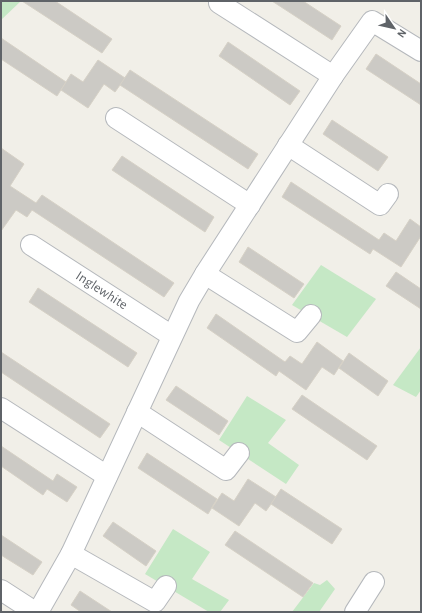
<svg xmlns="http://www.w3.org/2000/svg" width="422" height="613" viewBox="0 0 422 613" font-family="'Alegreya Sans',sans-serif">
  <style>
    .green { fill: #c5e8c5 }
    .building { fill: #cccac5; stroke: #d6d1c6 }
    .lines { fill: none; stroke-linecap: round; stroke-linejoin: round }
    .minor-casing { stroke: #b5b8bc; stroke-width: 22 }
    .minor { stroke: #fff; stroke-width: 20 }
    .labels { text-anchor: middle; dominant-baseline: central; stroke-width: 3; stroke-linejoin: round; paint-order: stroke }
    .street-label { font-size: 14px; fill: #5f6368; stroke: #fff }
  </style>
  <rect width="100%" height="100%" fill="#f1efe8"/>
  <g class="green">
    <polygon points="1,1 21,1 1,20"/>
    <polygon points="321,265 376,299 347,337 292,305"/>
    <polygon points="421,347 421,390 416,397 393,385"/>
    <polygon points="247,396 286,420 268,443 299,465 286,484 219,440"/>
    <polygon points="173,529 210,552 192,579 229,600 220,612 209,612 145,574"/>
    <polygon points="327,580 335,589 319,612 292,612 314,583 320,585"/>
  </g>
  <g class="building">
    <polygon points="22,1 55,1 112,39 102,53"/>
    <polygon points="272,1 303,1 341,26 332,40"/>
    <polygon points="1,38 66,82 57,96 1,59"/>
    <polygon points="228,42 300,91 290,105 219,56"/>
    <polygon points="376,54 421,84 421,105 366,69"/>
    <polygon points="98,60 125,78 115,92 104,84 88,108 61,90 71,74 83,82"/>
    <polygon points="130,70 258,154 248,169 120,85"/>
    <polygon points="332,120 388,157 378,171 323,134"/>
    <polygon points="1,148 24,164 10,186 36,203 42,195 174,283 164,297 32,210 27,217 16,210 1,231"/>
    <polygon points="122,156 214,217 205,232 112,170"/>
    <polygon points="291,182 379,240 384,233 396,241 410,219 421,227 421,236 401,267 373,249 370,254 282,197"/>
    <polygon points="248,247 304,284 294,298 239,262"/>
    <polygon points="396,272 421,289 421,309 386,286"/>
    <polygon points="38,288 137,353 128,367 29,302"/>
    <polygon points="216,314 285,362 290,356 302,364 317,342 343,361 334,375 322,367 306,390 279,371 276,376 207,328"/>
    <polygon points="1,352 110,424 100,438 1,372"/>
    <polygon points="349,353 388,381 378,396 339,368"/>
    <polygon points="176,386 228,421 219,435 166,400"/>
    <polygon points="302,395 377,446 367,460 292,409"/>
    <polygon points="1,446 53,481 57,474 77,487 67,502 47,489 43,495 1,466"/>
    <polygon points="147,453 217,499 208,514 138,468"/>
    <polygon points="248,479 276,497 266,511 255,503 239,526 212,508 222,493 234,501"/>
    <polygon points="281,489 342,529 332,544 271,504"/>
    <polygon points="113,522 156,551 146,566 103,536"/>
    <polygon points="235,531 313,583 303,597 225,545"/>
    <polygon points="1,535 42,562 33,575 1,555"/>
    <polygon points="80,591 112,612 81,612 71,605"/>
  </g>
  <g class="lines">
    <defs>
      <g id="minor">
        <polyline points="219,3 333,76"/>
        <polyline points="116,118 250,205"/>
        <polyline points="288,145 380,205 388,194"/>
        <path id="s1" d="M31,245L172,336"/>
        <polyline points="205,274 297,332 311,315"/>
        <polyline points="1,408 107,476"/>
        <polyline points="137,412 226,470 239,453"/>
        <polyline points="71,554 155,602 166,586"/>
        <polyline points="1,590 35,612"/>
        <polyline points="38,612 71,554 189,301 205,274 333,76 372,21 421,51"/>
        <polyline points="355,612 374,582"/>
      </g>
    </defs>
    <use href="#minor" class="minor-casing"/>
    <use href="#minor" class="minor"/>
  </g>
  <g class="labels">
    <g class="street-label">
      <text stroke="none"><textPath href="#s1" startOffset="84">Inglewhite</textPath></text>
    </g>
  </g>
  <rect width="422" height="613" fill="none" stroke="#5f6368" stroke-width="4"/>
  <g transform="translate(394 28) rotate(124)" stroke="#ffffff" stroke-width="3" paint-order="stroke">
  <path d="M0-3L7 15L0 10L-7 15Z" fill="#5f6368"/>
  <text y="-6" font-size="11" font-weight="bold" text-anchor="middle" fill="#5f6368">N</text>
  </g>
</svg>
